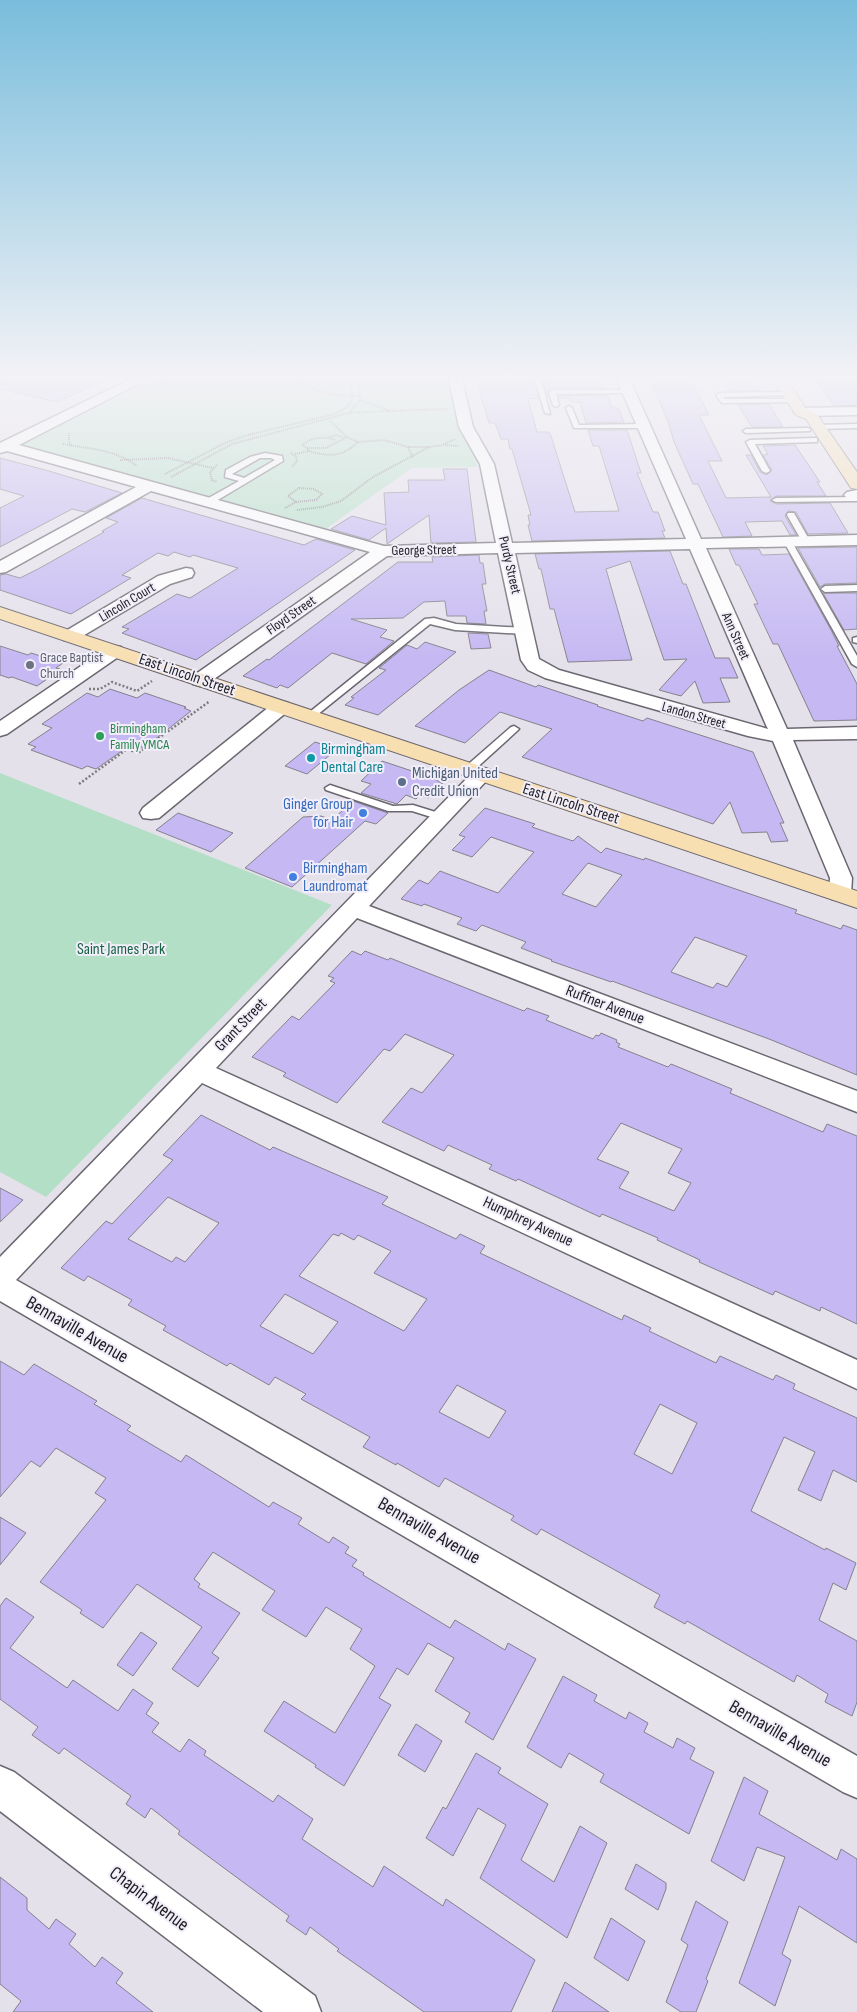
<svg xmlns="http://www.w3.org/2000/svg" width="857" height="2012" viewBox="0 0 857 2012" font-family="'Sofia Sans Condensed',sans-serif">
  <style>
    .green { fill: #b4dfc7 }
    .building { fill: #c5b8f3; stroke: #84828c; fill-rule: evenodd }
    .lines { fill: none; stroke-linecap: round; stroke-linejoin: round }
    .lane-casing { stroke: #6b6770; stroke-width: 3 }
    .street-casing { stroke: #6b6770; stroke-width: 3 }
    .secondary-casing { stroke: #6b6770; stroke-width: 2 }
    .path-far1 { stroke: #7e7c83; stroke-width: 2; stroke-dasharray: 1 1; stroke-linecap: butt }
    .path { stroke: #7e7c83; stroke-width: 2.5; stroke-dasharray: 2 2; stroke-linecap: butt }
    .lane { fill: #fff; fill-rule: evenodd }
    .street { fill: #fff; fill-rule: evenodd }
    .secondary { fill: #f8dfb2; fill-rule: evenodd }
    .worship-dot { fill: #6b7280; stroke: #f2eef9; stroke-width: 2 }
    .leisure-dot { fill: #2e9e5b; stroke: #f2eef9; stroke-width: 2 }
    .culture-dot { fill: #0f9aa8; stroke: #f2eef9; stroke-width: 2 }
    .service-dot { fill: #5c6f8a; stroke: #f2eef9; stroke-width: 2 }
    .shop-dot { fill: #3f7fe0; stroke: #f2eef9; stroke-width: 2 }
    .labels { text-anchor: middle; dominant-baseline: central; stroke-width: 4; stroke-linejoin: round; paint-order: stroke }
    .far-street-label { font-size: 14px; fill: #1e1d21; stroke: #f2eef9 }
    .far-worship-label { font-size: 14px; fill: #5b616d; stroke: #f2eef9; text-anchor: start }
    .far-leisure-label { font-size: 14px; fill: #27864d; stroke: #f2eef9; text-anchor: start }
    .street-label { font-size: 16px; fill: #1e1d21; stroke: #f2eef9 }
    .culture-label { font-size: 16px; fill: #0d838f; stroke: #f2eef9; text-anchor: start }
    .service-label { font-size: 16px; fill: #4e5e75; stroke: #f2eef9; text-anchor: start }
    .shop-label { font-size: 16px; fill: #366cbe; stroke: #f2eef9; text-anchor: end }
    .park-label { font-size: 16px; fill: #176445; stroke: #f2eef9 }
    .near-street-label { font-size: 19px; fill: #1e1d21; stroke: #f2eef9 }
  </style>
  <rect width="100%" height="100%" fill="#e5e1eb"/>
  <g class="green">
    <polygon points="153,380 447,380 462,436 475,455 478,467 412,468 324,530 21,445"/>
    <polygon points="0,773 332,905 46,1197 0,1172"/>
  </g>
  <g class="building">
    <polygon points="0,380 106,380 57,402 0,389"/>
    <polygon points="476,380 533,380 539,398 528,399 537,432 549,432 551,436 575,512 619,511 599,446 593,446 588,430 627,430 641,473 637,473 653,512 658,512 665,531 662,531 665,538 532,541 528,525 530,525 528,515 531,515 512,449 510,449 508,439 501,439 495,423 489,423"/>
    <polygon points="543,380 598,380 601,382 604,388 552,388 547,391 548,398"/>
    <polygon points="650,380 691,380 709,415 699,415 722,461 708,461 726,498 771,497 746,455 751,455 760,472 767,475 772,470 763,455 768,454 763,446 795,445 820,482 817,482 826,496 776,496 770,501 776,504 830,503 848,533 808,534 796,512 788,511 785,516 796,535 790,535 782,521 745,522 752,536 723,537 698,484 693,484 674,442 668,421"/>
    <polygon points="816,380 857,380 857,405 834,406"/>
    <polygon points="754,382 760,391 730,391 725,383"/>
    <polygon points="607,395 612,408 618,408 624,422 586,423 580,402 571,402 569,398 559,398 558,396"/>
    <polygon points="769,404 783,427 752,427 738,405"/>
    <polygon points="0,458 49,471 122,493 85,512 72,509 0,547 0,508 24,496 0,489"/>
    <polygon points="443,469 467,469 476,542 431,543 429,515 387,544 386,528 369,540 331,529 352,516 386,525 384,493 409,492 408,480 445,480"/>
    <polygon points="142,498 304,545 316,539 355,550 196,660 122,633 129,629 122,627 177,594 190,598 238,568 193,555 190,557 174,552 168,556 158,553 122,575 131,578 71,614 0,590 0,575 6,574 20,578 38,569 104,532 102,531 118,522 106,518"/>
    <polygon points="857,547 857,583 825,584 820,587 798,548"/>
    <polygon points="729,549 759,549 762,555 789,554 831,630 839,646 837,646 857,684 857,720 814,721 778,644 773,644 754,604 758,604 739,565 736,565"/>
    <polygon points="670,551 683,584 686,584 715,658 729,658 738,678 720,678 730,702 703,703 695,681 681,696 659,690 687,659 664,660 630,561 606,569 632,660 568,662 554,609 550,609 541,569 539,569 535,554"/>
    <polygon points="479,555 480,563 483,563 486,584 482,584 487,611 484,611 486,624 467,623 466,616 447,616 445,601 424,602 403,618 351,619 387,630 380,637 394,641 366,664 332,653 288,688 280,685 277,688 243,676 267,659 269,660 278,653 398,562 433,562 432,557"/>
    <polygon points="823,593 857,593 857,629 844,630"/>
    <polygon points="468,633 488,634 491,648 471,649"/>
    <polygon points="425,642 456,652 378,715 345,705 354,698 351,697 386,670 379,668 407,645 417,649"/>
    <polygon points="0,646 28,655 31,653 63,663 56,668 60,669 57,671 59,671 37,686 12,677 9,678 0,675"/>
    <polygon points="489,670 536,687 538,685 598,705 597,706 643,721 647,718 753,752 784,823 780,823 788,841 771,842 767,832 742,833 730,802 713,824 522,757 552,729 500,712 465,743 415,726 459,690"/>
    <polygon points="110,689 137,698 145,693 186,707 184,708 191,711 144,748 132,744 96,769 87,766 82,769 31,750 36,747 28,744 52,728 42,724 87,693 98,697"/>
    <polygon points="315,742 337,749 307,774 285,766"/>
    <polygon points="382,761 433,778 443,784 428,798 420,795 416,799 406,795 397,804 361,793 371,784 361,781"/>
    <polygon points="353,801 388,813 376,824 365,821 292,887 245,868 303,817 321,816 332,820"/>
    <path d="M485,808L535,824L532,827L573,841L578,836L601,853L606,848L644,860L645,858L797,910L795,913L841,929L843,925L857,930V1075L769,1039L612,981L611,982L551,961L552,960L521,948L526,942L482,925L476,931L457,924L462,918L424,904L422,906L401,899L419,880L428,884L440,871L498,893L534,852L491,837L472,857L452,850L465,837L459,835ZM588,863L622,875L596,907L562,894ZM695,937L747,956L727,987L717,983L713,988L671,972Z"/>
    <polygon points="178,813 233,833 211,852 156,830"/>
    <path d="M352,951L361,955L365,951L388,960L390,958L524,1011L527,1008L549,1016L546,1020L593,1039L596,1035L599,1036L601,1033L617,1040L616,1042L620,1044L618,1047L668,1067L671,1064L732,1089L730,1093L823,1132L827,1124L857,1136V1324L821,1307L820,1311L775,1291L773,1295L699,1262L700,1260L657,1240L658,1238L602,1214L600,1217L518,1179L516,1181L489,1169L492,1165L448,1145L444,1151L382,1122L411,1088L422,1093L454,1055L405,1034L390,1051L384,1049L337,1103L283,1076L286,1073L252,1057L292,1016L299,1020L335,983L330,981L334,978L328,976ZM621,1123L682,1149L668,1173L691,1183L674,1211L619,1188L629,1172L597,1159Z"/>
    <path d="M201,1115L270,1150L273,1147L388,1197L382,1204L456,1239L460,1234L485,1246L480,1253L622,1320L624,1315L651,1328L649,1331L716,1363L720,1356L773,1380L776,1375L795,1384L793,1389L857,1418V1482L833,1470L821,1501L798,1490L815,1452L784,1437L751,1511L825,1550L826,1548L856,1563L846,1590L833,1583L819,1620L857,1641V1702L852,1716L825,1702L828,1694L797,1675L794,1682L687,1621L685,1624L654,1607L660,1595L541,1529L537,1535L511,1520L514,1516L445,1478L439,1487L397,1463L396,1465L363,1447L370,1437L301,1399L306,1394L275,1377L269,1385L230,1363L227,1366L163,1330L166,1326L128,1305L132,1300L88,1276L84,1281L61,1268L106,1221L112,1224L173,1160L163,1155ZM168,1197L219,1223L185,1262L176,1257L172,1262L128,1239ZM341,1233L354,1240L358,1235L391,1251L374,1273L427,1299L404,1331L299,1276L333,1234L339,1236ZM285,1294L338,1322L313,1354L260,1326ZM457,1385L506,1411L489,1438L439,1412ZM660,1404L697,1423L672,1474L634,1454Z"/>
    <polygon points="0,1188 23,1200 0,1222"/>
    <polygon points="0,1361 24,1375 34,1364 97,1401 94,1404 131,1426 127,1430 181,1462 186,1455 269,1507 273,1502 302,1518 298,1524 329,1543 333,1537 349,1547 345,1553 357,1560 352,1566 364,1573 363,1575 450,1628 455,1620 505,1650 508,1643 536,1659 493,1740 465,1722 470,1713 435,1691 454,1658 428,1643 408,1675 397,1668 379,1698 391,1705 344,1786 315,1767 316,1765 264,1731 284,1701 335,1733 375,1666 350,1649 362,1629 326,1607 306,1637 262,1610 275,1591 213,1552 194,1579 200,1584 198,1587 240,1613 212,1653 219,1658 198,1687 172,1669 202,1627 137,1584 103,1628 80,1613 82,1610 40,1582 106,1500 95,1493 106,1478 56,1448 40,1467 31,1461 0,1497"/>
    <polygon points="0,1517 26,1533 0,1565"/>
    <polygon points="6,1598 34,1617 10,1648 67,1688 73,1680 118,1711 133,1689 153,1703 146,1714 159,1723 152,1732 180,1752 189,1739 206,1751 204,1755 273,1802 278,1795 313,1819 302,1839 373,1887 384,1866 443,1906 446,1899 535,1960 511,2012 424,2012 337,1951 339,1949 310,1927 306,1935 286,1921 289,1916 178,1834 180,1831 151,1808 145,1818 126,1804 131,1796 64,1748 59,1754 32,1735 38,1727 0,1699 0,1606"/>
    <polygon points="141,1632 157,1643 133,1676 117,1665"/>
    <polygon points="563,1676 597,1695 594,1701 626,1719 629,1712 648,1723 644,1732 673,1748 677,1738 695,1748 690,1759 714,1772 689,1834 600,1782 604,1774 569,1753 561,1768 527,1747"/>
    <polygon points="416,1724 442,1741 425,1772 398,1755"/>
    <polygon points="476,1753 501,1768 498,1773 548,1804 521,1860 554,1882 580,1826 607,1843 567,1938 480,1878 506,1825 478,1808 453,1856 426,1838 443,1807 446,1809"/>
    <polygon points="744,1777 768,1791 759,1814 837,1860 841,1849 857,1859 857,1943 799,1906 782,1954 791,1960 775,2006 739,1983 785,1857 757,1847 744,1881 711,1861"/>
    <polygon points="636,1864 666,1883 666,1889 658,1910 625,1889"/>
    <polygon points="0,1877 27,1898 27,1910 49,1929 56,1919 76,1934 69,1944 95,1967 102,1957 123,1973 116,1983 153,2012 13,2012 21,2001 0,1984"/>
    <polygon points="696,1901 728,1922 706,1979 708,1981 696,2012 681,2012 666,2002 688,1945 681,1940"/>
    <polygon points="611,1918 645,1941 628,1981 594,1958"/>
    <polygon points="565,1982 609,2012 552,2012"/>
  </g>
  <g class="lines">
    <defs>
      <g id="lane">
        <polygon points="535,380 541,380 550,414 545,413"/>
        <polygon points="628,390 630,391 630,393 556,394 559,405 556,407 553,405 549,392 552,390"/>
        <polygon points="790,392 793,394 792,395 723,397 724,399 794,399 797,401 796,402 722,403 716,395 719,393"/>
        <polygon points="569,406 572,408 579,425 645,424 648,426 645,428 574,428 566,408"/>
        <polygon points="857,424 857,428 817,429 814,427 817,425"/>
        <polygon points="808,428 810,429 810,431 746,433 743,431 746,429"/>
        <polygon points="814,438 817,438 817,442 755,444 770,471 766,473 762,471 746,442 750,440"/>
        <path d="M265,453L282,456L283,461L211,504H205V500L239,481L225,477L226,470L250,457ZM260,458H271L275,460L244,478L232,474Z"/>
        <polygon points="857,497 857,501 855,501 776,502 772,500 776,498"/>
        <polygon points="788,513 794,513 810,541 809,543 803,543 787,515"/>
        <polygon points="785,540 792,542 857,656 857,667 852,664 784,542"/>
        <polygon points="857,585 857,591 825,592 821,589 825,586"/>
        <polygon points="434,618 456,624 525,628 529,631 525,634 455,630 430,624 312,719 306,719 306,715 425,619"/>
        <polygon points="857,637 857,643 853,642 853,638"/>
        <polygon points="514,726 519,729 517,731 472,772 464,772 464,768 511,727"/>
        <polygon points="330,785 393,806 413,805 445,815 446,817 441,820 412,811 388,811 326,790 325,788"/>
      </g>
      <g id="street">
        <path d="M129,380H146L19,445L384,546L496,543L480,464L459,427L449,380H462L473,427L494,464L512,543L686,539L617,380H630L701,539L857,535V545L706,548L787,729L857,727V739L793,740L852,878L851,894L848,899L840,901L832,899L829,894L830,878L773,741L748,736L545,678L528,670L521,660L498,553L387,556L207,684L200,686L193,684L191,680L193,676L370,552L151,491L6,572L0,573V561L136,487L7,451L0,453V443ZM690,549L766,725L768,729L559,670L539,659L515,553Z"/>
        <polygon points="857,407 857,415 801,416 794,412 801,408"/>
        <polygon points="857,490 857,500 847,498 844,495 847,492"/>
        <polygon points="186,568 192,569 194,573 192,577 170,584 76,640 70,641 64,640 61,636 64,632 158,576"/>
        <polygon points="115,646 121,647 124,651 121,655 7,734 0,736 0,721 109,647"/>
        <polygon points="281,701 288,703 291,707 288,711 159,818 151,819 143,818 140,813 143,808 274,703"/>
        <polygon points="482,768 489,770 492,774 489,778 369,906 857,1091 857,1112 357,918 216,1068 857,1360 857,1389 202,1083 16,1280 857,1756 857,1798 843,1792 0,1301 0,1257 475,770"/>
        <polygon points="0,1766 14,1772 315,1996 321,2012 263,2012 0,1811"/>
      </g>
      <g id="secondary">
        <polygon points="773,380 787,380 806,409 816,413 857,472 857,489 851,488 806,419 796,415"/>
        <polygon points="0,607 857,891 857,908 0,619"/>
      </g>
    </defs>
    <use href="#lane" class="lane-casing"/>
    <use href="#street" class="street-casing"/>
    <use href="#secondary" class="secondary-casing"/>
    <g class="path-far1">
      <path d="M295,380C315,393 336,396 360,396"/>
      <polyline points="153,388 166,380"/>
      <polyline points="290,388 303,386"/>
      <polyline points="390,411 447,409"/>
      <polyline points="349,413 390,411 360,400"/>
      <polyline points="330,421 347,437 358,442 384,440 408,447 429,447 442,445 455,439"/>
      <polyline points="69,433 69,443 72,446"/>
      <polyline points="330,437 335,435 343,437"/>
      <path d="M63,444C90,449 114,449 137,466"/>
      <polyline points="445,445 459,446"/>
      <polyline points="408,447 413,458"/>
      <path d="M307,448L302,445C312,437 324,436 336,440"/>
      <path d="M309,451C328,457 343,457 358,442"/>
      <polyline points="291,453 296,457 297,461 292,467"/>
      <polyline points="295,454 309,451 307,448 326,448 347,437"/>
      <polyline points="120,460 168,458 213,468"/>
      <polyline points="217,465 210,472 212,480 217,482"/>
      <polyline points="165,474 227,442 248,435 335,414 347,407 352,400 350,380"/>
      <polyline points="171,477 232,444 349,413 360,400 358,380"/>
      <polygon points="299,488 314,489 322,494 316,500 296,502 288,496"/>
      <polyline points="285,508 296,502"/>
      <polyline points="297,510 322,507 341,501 373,477 429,447"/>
    </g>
    <g class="path">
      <polyline points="89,689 100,689 112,682 137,691 152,681"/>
      <polyline points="79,784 127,749 138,753 210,701"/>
    </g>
    <use href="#lane" class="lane"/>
    <use href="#street" class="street"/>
    <use href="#secondary" class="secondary"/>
  </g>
  <linearGradient id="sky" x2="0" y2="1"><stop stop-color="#79bddc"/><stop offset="0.57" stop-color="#f3f2f6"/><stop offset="1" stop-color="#f3f2f6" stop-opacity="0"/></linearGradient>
  <rect width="857" height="662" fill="url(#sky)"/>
  <circle class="worship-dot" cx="30" cy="665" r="5"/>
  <circle class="leisure-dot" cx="100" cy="736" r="5"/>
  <circle class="culture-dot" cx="311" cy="758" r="5"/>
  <circle class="service-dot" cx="402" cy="782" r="5"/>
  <g class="shop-dot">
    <circle cx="363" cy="813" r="5"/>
    <circle cx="293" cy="877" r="5"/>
  </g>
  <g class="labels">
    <g class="far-street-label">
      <text transform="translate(424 550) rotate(-1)">George Street</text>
      <text transform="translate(510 565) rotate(77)">Purdy Street</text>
      <text transform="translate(127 602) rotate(-31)">Lincoln Court</text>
      <text transform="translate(291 615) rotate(-35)">Floyd Street</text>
      <text transform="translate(736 636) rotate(66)">Ann Street</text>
      <text transform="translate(694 715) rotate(16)">Landon Street</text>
    </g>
    <g class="far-worship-label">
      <text x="40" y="657">Grace Baptist<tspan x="40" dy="16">Church</tspan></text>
    </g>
    <g class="far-leisure-label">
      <text x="110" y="728">Birmingham<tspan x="110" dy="16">Family YMCA</tspan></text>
    </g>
    <g class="street-label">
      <text transform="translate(187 675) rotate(19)">East Lincoln Street</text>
      <text transform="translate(571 804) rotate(18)">East Lincoln Street</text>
      <text transform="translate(605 1005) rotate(21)">Ruffner Avenue</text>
      <text transform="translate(241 1025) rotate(-46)">Grant Street</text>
      <text transform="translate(528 1222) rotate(25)">Humphrey Avenue</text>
    </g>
    <g class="culture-label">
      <text x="321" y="749">Birmingham<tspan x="321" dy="18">Dental Care</tspan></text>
    </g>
    <g class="service-label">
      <text x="412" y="773">Michigan United<tspan x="412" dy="18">Credit Union</tspan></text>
    </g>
    <g class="shop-label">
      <text x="353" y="804">Ginger Group<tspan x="353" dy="18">for Hair</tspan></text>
      <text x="303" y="868" text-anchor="start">Birmingham<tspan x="303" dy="18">Laundromat</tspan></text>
    </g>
    <g class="park-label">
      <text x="121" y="949">Saint James Park</text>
    </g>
    <g class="near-street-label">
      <text transform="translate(77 1330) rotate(30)">Bennaville Avenue</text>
      <text transform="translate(429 1531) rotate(30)">Bennaville Avenue</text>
      <text transform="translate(780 1734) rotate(30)">Bennaville Avenue</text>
      <text transform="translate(149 1899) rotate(37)">Chapin Avenue</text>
    </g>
  </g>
</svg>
